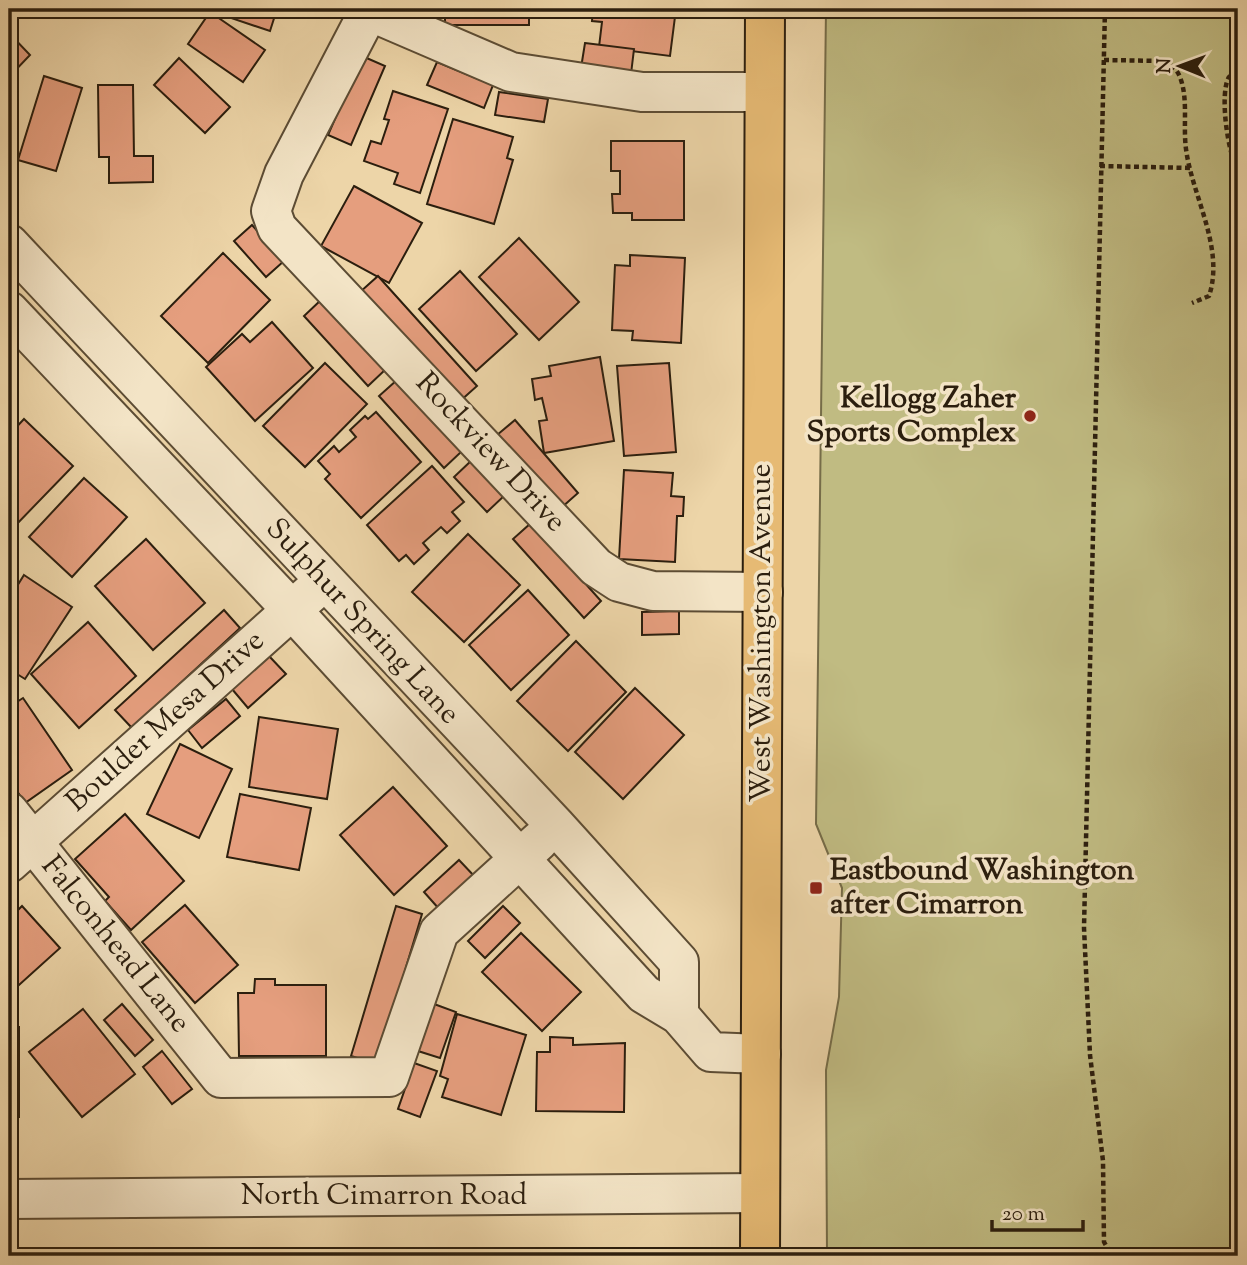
<svg xmlns="http://www.w3.org/2000/svg" width="1247" height="1265" viewBox="0 0 1247 1265" font-family="'Sorts Mill Goudy',serif">
  <style>
    .green { fill: #c0bb82; stroke: #766c48; stroke-width: 2 }
    .building { fill: #e59e7e; stroke: #2b1e0e; stroke-width: 2 }
    .lines { fill: none; stroke-linecap: round; stroke-linejoin: round }
    .minor-casing { stroke: #5c4c34; stroke-width: 42 }
    .major-casing { stroke: #2b1e0e; stroke-width: 42 }
    .path { stroke: #2b1e0e; stroke-width: 4.5; stroke-dasharray: 5 3.5; stroke-linecap: butt }
    .minor { stroke: #f3e4c6; stroke-width: 38 }
    .major { stroke: #e6ba74; stroke-width: 38 }
    .poi-dot { fill: #8f2418; stroke: #f3e4c6; stroke-width: 2.5 }
    .labels { text-anchor: middle; dominant-baseline: central; stroke-width: 7; stroke-linejoin: round; paint-order: stroke }
    .poi-label { font-size: 30px; font-weight: bold; fill: #2b1e0e; stroke: #f3e4c6; text-anchor: end }
    .street-label { font-size: 30px; fill: #2b1e0e; stroke: #f3e4c6 }
  </style>
  <rect width="100%" height="100%" fill="#edd5a8"/>
  <filter id="stains"><feTurbulence type="fractalNoise" baseFrequency=".00286" numOctaves="4"/><feColorMatrix values="0 0 0 0 .2 0 0 0 0 .09 0 0 0 0 .02 0 0 0 .5 -.17"/></filter>
  <radialGradient id="worn" r=".72"><stop offset=".6" stop-color="#630" stop-opacity="0"/><stop offset="1" stop-color="#630" stop-opacity=".3"/></radialGradient>
  <polygon class="green" points="826,9 1238,9 1238,1256 827,1256 826,1070 839,997 842,888 816,824"/>
  <g class="building">
    <polygon points="231,9 277,9 270,31 228,17"/>
    <rect x="445" y="9" width="84" height="16"/>
    <polygon points="593,9 676,9 670,56 599,47 602,22 592,21"/>
    <polygon points="210,12 265,50 243,82 188,44"/>
    <polygon points="9,33 30,55 9,77"/>
    <polygon points="585,43 634,49 631,74 581,68"/>
    <polygon points="362,56 385,66 351,145 328,135"/>
    <polygon points="179,58 230,107 205,133 154,85"/>
    <polygon points="437,62 493,85 484,108 427,85"/>
    <polygon points="44,76 82,88 56,171 18,160"/>
    <polygon points="98,85 133,85 134,156 153,156 153,182 109,183 109,157 99,157"/>
    <polygon points="393,91 448,109 420,193 394,184 398,173 364,161 371,141 381,144 389,120 384,119"/>
    <polygon points="499,92 548,99 544,122 495,115"/>
    <polygon points="453,119 513,137 507,158 513,160 494,224 427,204"/>
    <polygon points="611,141 684,141 684,220 632,220 632,213 613,213 612,194 620,194 620,171 611,171"/>
    <polygon points="354,186 422,223 389,283 321,246"/>
    <polygon points="252,225 284,261 266,277 234,241"/>
    <polygon points="519,238 579,302 539,340 479,277"/>
    <polygon points="223,253 270,300 208,363 161,316"/>
    <polygon points="630,255 685,258 681,343 632,340 633,331 612,330 615,265 630,266"/>
    <polygon points="460,271 517,334 476,371 419,309"/>
    <polygon points="378,276 477,386 459,402 360,292"/>
    <polygon points="322,299 386,369 368,386 304,316"/>
    <polygon points="272,322 313,368 255,421 206,367 242,334 250,342"/>
    <polygon points="600,357 614,441 544,453 539,421 547,420 542,398 535,400 532,379 551,376 549,366"/>
    <polygon points="325,363 367,404 305,467 263,426"/>
    <polygon points="669,363 676,452 624,456 617,366"/>
    <polygon points="397,380 461,452 444,468 379,396"/>
    <polygon points="376,412 421,462 361,518 325,479 330,474 318,461 334,446 339,452 356,437 350,430 365,416 368,419"/>
    <polygon points="24,419 73,466 12,529 9,526 9,435"/>
    <polygon points="515,420 578,493 561,508 497,435"/>
    <polygon points="472,460 505,495 487,512 454,477"/>
    <polygon points="432,466 464,502 452,512 460,521 447,533 441,527 423,543 429,550 414,564 406,555 399,561 367,525"/>
    <polygon points="624,470 673,473 671,496 684,497 683,516 677,516 675,562 619,559"/>
    <polygon points="84,478 127,517 72,577 29,537"/>
    <polygon points="531,523 601,601 584,618 513,539"/>
    <polygon points="468,534 520,585 464,642 412,592"/>
    <polygon points="146,539 205,603 153,650 95,586"/>
    <polygon points="24,575 72,607 25,679 9,669 9,599"/>
    <polygon points="528,590 569,635 511,690 469,645"/>
    <polygon points="224,610 240,628 132,728 115,710"/>
    <polygon points="679,611 679,634 642,635 642,612"/>
    <polygon points="88,622 136,676 79,728 31,674"/>
    <polygon points="576,641 626,692 568,751 517,701"/>
    <polygon points="269,656 286,674 248,708 232,689"/>
    <polygon points="635,688 684,735 623,799 575,752"/>
    <polygon points="23,698 72,770 25,803 9,779 9,707"/>
    <polygon points="226,699 240,716 202,748 188,730"/>
    <polygon points="259,717 338,729 327,799 249,787"/>
    <polygon points="180,744 232,769 199,838 147,814"/>
    <polygon points="393,787 447,846 394,895 340,835"/>
    <polygon points="240,794 311,808 299,870 227,857"/>
    <polygon points="125,814 184,881 131,930 105,901 109,897 75,859"/>
    <polygon points="459,860 476,878 440,910 424,892"/>
    <polygon points="185,905 238,965 195,1003 142,942"/>
    <polygon points="22,906 60,948 9,994 9,919"/>
    <polygon points="396,906 422,914 377,1064 351,1056"/>
    <polygon points="503,906 520,923 485,958 468,941"/>
    <polygon points="521,933 581,992 542,1031 482,972"/>
    <polygon points="255,979 275,979 275,985 326,985 326,1056 239,1056 238,993 254,993"/>
    <polygon points="122,1004 153,1040 135,1056 104,1020"/>
    <polygon points="434,1004 456,1012 440,1058 418,1051"/>
    <polygon points="83,1009 135,1074 82,1117 29,1052"/>
    <polygon points="457,1014 526,1035 501,1115 442,1097 448,1079 440,1076"/>
    <rect x="9" y="1027" width="10" height="90"/>
    <polygon points="550,1037 573,1038 573,1045 625,1043 624,1112 536,1111 537,1052 550,1052"/>
    <polygon points="162,1051 192,1089 172,1104 143,1067"/>
    <polygon points="414,1063 437,1071 420,1117 398,1109"/>
  </g>
  <g class="lines">
    <defs>
      <g id="minor">
        <polyline points="370,9 284,174 271,211 277,228 596,567 619,582 653,591 763,592"/>
        <polyline points="369,11 511,72 642,92 764,92"/>
        <polyline points="9,244 556,826 679,962 679,1015"/>
        <polyline points="9,311 292,610 644,994 679,1015 711,1052 761,1054"/>
        <polyline points="9,812 221,1078 389,1077 439,932 539,841"/>
        <polyline points="9,863 311,593"/>
        <polyline points="9,1199 760,1193"/>
      </g>
      <polyline id="major" points="760,1256 765,9"/>
    </defs>
    <use href="#minor" class="minor-casing"/>
    <use href="#major" class="major-casing"/>
    <g class="path">
      <polyline points="1105,9 1084,928 1090,1055 1103,1161 1104,1242 1112,1256"/>
      <path d="M1104,60L1163,61C1172,65 1178,70 1181,80C1188,101 1183,127 1186,149C1192,196 1225,248 1209,296L1192,303"/>
      <path d="M1238,71C1237,72 1230,76 1229,77C1219,93 1228,156 1238,169"/>
      <polyline points="1100,166 1193,168"/>
    </g>
    <use href="#minor" class="minor"/>
    <use href="#major" class="major"/>
  </g>
  <g class="poi-dot">
    <circle cx="1030" cy="416" r="7"/>
    <rect x="809" y="881" width="14" height="14" rx="3.5"/>
  </g>
  <g class="labels">
    <g class="poi-label">
      <text x="1016" y="399">Kellogg Zaher<tspan x="1016" dy="34">Sports Complex</tspan></text>
      <text x="830" y="871" text-anchor="start">Eastbound Washington<tspan x="830" dy="34">after Cimarron</tspan></text>
    </g>
    <g class="street-label">
      <text transform="translate(490 453) rotate(47)">Rockview Drive</text>
      <text transform="translate(362 622) rotate(47)">Sulphur Spring Lane</text>
      <text transform="translate(762 633) rotate(-90)">West Washington Avenue</text>
      <text transform="translate(166 722) rotate(-42)">Boulder Mesa Drive</text>
      <text transform="translate(115 945) rotate(51)">Falconhead Lane</text>
      <text x="384" y="1196">North Cimarron Road</text>
    </g>
  </g>
  <rect width="1247" height="1265" fill="none" stroke="#edd5a8" stroke-width="35"/>
  <rect x="10" y="10" width="1226" height="1244" fill="none" stroke="#2b1e0e" stroke-width="3.5"/>
  <rect x="18" y="18" width="1212" height="1230" fill="none" stroke="#2b1e0e" stroke-width="2"/>
  <g transform="translate(1180 66) rotate(271)" stroke="#f3e4c6" stroke-width="5" paint-order="stroke">
  <path d="M0-5L12 26L0 18L-12 26Z" fill="#2b1e0e"/>
  <text y="-10" font-size="19" font-weight="bold" text-anchor="middle" fill="#2b1e0e">N</text>
  </g>
  <path d="M992 1220v10h91v-10" fill="none" stroke="#2b1e0e" stroke-width="3.5"/>
  <text x="1002" y="1220" font-size="21" fill="#2b1e0e" stroke="#f3e4c6" stroke-width="5" paint-order="stroke">20 m</text>
  <rect width="100%" height="100%" filter="url(#stains)"/>
  <rect width="100%" height="100%" fill="url(#worn)"/>
</svg>
